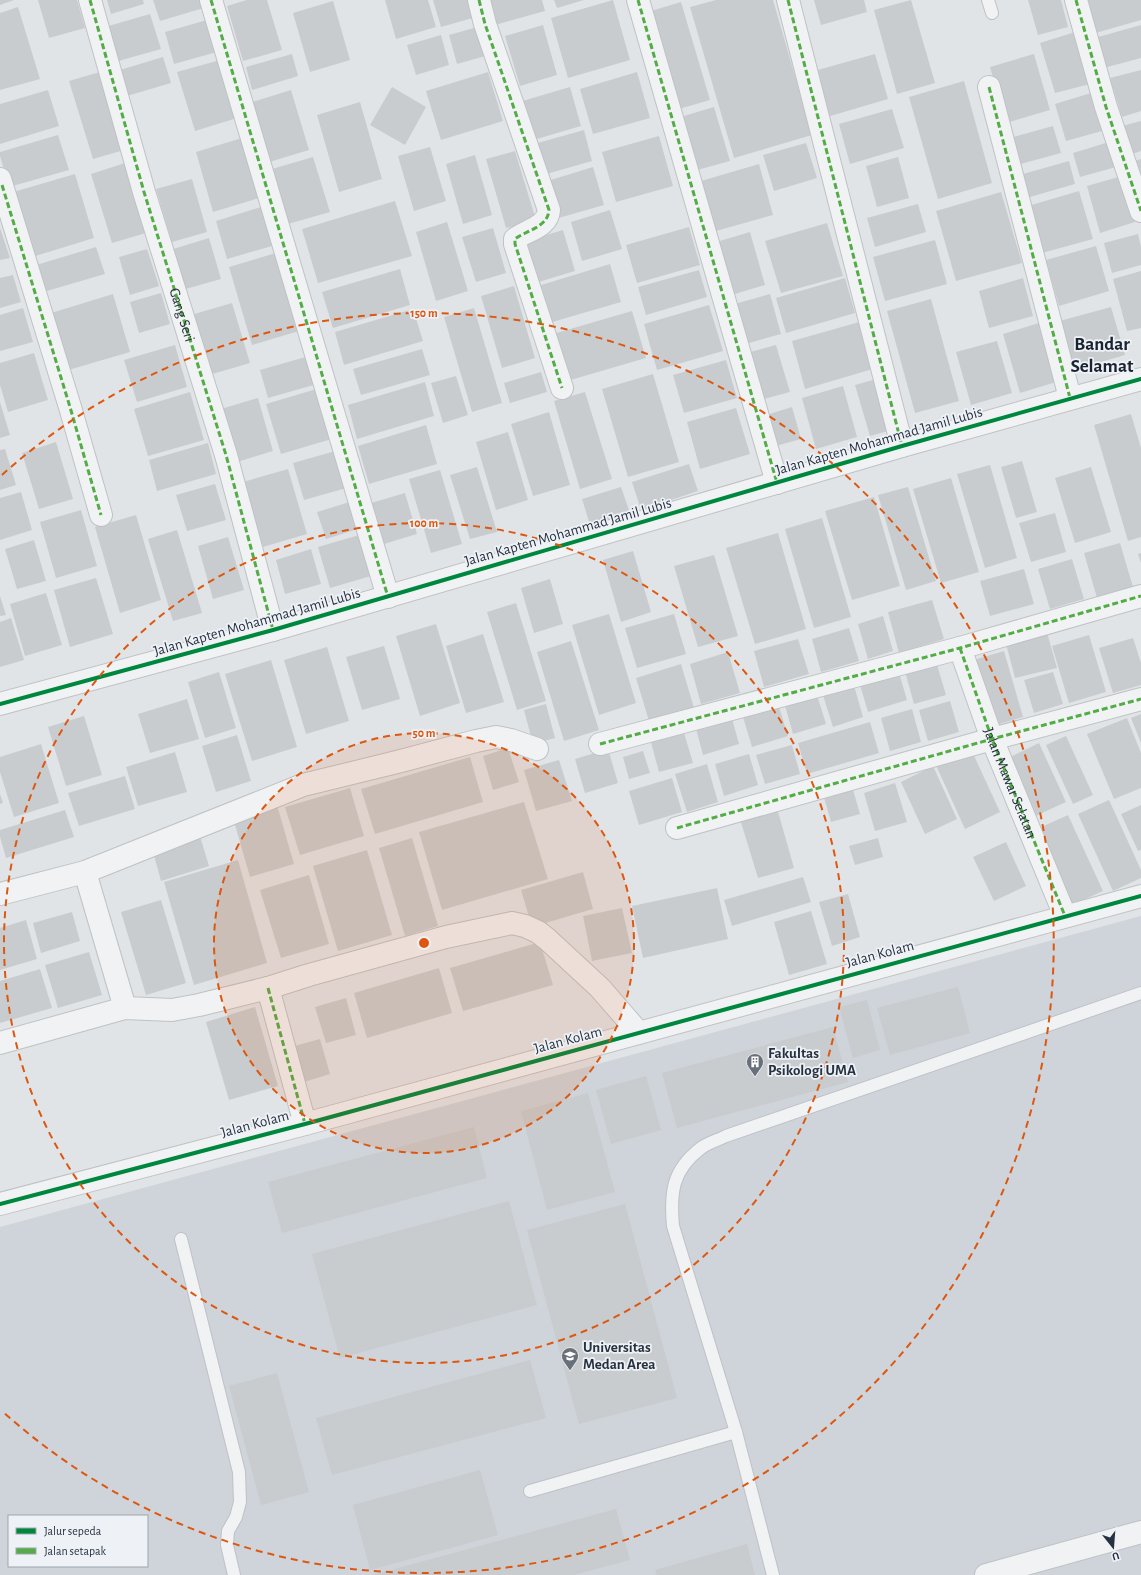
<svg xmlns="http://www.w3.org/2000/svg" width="1141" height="1575" viewBox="0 0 1141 1575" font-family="'Alegreya Sans',sans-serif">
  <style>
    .built { fill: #cfd3da; fill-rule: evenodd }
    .building { fill: #c9cccf }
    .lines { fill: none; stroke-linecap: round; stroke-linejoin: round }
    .service-casing { stroke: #bfc2c5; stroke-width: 14 }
    .minor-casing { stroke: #bfc2c5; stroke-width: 24 }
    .service { stroke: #f0f2f3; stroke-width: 12 }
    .minor { stroke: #f0f2f3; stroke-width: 22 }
    .quiet { stroke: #53ac46; stroke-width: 3; stroke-dasharray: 6 3; stroke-linecap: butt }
    .cycleway-casing { stroke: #eef2f6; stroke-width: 6 }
    .cycleway { stroke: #00873e; stroke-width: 4 }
    .ring { fill: none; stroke: #de570f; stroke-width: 2; stroke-dasharray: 7 5 }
    .labels { text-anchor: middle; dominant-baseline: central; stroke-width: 3.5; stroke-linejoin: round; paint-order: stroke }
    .street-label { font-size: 15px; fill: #273240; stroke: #eef2f6 }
    .poi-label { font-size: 15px; font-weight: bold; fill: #273240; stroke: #eef2f6; text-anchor: start }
    .district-label { font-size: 19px; font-weight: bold; fill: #192331; stroke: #eef2f6 }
    .centre { fill: #de570f; stroke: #eef2f6; stroke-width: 2 }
    .ring-label { font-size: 12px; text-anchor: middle; font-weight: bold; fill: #de570f; stroke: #eef2f6; stroke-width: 3.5; stroke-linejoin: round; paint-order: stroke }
  </style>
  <rect width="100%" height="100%" fill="#e1e4e7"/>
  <path class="built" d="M1141,916V1575H0V1227ZM9,1516H147V1566H9Z"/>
  <g class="building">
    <polygon points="0,0 14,0 0,5"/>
    <polygon points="38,0 77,0 85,28 49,38"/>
    <polygon points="107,0 143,0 144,4 111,14"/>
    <polygon points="153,0 205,0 207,7 160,21"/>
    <polygon points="247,0 267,0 282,50 243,61 227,6"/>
    <polygon points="385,0 428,0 436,27 396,39"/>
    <polygon points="433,0 471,0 476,17 441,27"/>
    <polygon points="483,0 542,0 545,11 491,26"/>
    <polygon points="554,0 584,0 557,8"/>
    <polygon points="613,0 630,60 568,78 551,18"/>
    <polygon points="716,0 773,0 812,135 734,158 690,7"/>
    <polygon points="814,0 864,0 867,12 821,25"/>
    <polygon points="911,0 935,83 897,94 874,10"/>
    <polygon points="1028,0 1061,0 1068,27 1038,35"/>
    <polygon points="1082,0 1141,0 1141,20 1092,34"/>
    <polygon points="333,1 350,60 310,72 293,13"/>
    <polygon points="681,2 710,100 672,111 644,13"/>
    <polygon points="18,7 40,79 0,90 0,13"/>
    <polygon points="150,14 161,49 115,62 105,27"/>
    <polygon points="207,20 217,52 174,64 165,32"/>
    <polygon points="543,25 557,75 520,86 505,36"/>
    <polygon points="1141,25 1141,58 1100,69 1091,39"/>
    <polygon points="481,26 489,55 457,64 449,35"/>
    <polygon points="1075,32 1090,84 1055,93 1040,43"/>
    <polygon points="441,35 449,65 416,75 407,45"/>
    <polygon points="292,54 298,76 252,90 246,67"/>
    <polygon points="875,54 888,99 827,117 814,71"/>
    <polygon points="1034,54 1050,110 1006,123 990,67"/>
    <polygon points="163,57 171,83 127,96 120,70"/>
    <polygon points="220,60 237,118 195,131 177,72"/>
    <polygon points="1141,70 1141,111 1122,117 1110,78"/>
    <polygon points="100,72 124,150 93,159 69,81"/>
    <polygon points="488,72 503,121 441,140 426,91"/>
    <polygon points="637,72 650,118 593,134 580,89"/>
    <polygon points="964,81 992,183 938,199 909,97"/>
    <polygon points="392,87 426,107 405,145 370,125"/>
    <polygon points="570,87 581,126 530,141 519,102"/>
    <polygon points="48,90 59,126 0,144 0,104"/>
    <polygon points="291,90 309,150 266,163 249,103"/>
    <polygon points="1091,93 1102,131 1066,141 1055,104"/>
    <polygon points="360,102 382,179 339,192 317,115"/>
    <polygon points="714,107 730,161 690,172 674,119"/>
    <polygon points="892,109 904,148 850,164 839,124"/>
    <polygon points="1141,121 1141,151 1126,156 1118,127"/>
    <polygon points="1053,126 1061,153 1013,166 1006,139"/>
    <polygon points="584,130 592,161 543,175 534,144"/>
    <polygon points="58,135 69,170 9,187 0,156 0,152"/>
    <polygon points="659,136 673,186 616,202 602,152"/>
    <polygon points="242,138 259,198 213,212 196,152"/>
    <polygon points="1109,142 1116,167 1080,177 1073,153"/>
    <polygon points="806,143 817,178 774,191 763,155"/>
    <polygon points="430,147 446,201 414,211 398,156"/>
    <polygon points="515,151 536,220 506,228 486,159"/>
    <polygon points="475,155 492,215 463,224 446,164"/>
    <polygon points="313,157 330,212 288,224 272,169"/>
    <polygon points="898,157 909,198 877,207 866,166"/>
    <polygon points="1141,159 1141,186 1131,162"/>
    <polygon points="1069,161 1075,184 1023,199 1016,176"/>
    <polygon points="125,163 146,233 112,243 91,174"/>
    <polygon points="759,164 773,215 716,231 701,181"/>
    <polygon points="593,167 604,205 555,219 544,182"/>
    <polygon points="75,174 94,238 29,258 10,193"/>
    <polygon points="1122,176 1135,222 1100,233 1087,186"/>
    <polygon points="192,179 207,232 172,242 156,189"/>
    <polygon points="1079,191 1093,239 1042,253 1028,206"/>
    <polygon points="1001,192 1022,263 956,281 936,211"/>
    <polygon points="395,201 412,256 318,283 302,229"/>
    <polygon points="918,204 926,232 875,247 867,218"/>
    <polygon points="261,207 272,246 227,259 216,221"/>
    <polygon points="610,210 622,249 582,261 571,222"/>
    <polygon points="447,222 468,291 436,301 416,232"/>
    <polygon points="827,223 843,276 781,293 765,241"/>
    <polygon points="689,227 700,265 637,283 626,245"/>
    <polygon points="0,228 10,258 0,260"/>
    <polygon points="493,228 506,273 476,282 462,237"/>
    <polygon points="563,230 575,271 535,283 523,242"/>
    <polygon points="750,232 765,285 728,296 713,243"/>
    <polygon points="1138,234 1141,247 1141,265 1112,273 1104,243"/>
    <polygon points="209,238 221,279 182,290 170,250"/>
    <polygon points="935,240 947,284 885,301 873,257"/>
    <polygon points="1096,246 1109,291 1059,306 1046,260"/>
    <polygon points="96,247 105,274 40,293 33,266"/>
    <polygon points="147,249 159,286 130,295 119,257"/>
    <polygon points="279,252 302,330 252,345 229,267"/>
    <polygon points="610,264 621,302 549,323 538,286"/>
    <polygon points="400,269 410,305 333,328 322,292"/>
    <polygon points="699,270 707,297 646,315 638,287"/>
    <polygon points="1141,271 1141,328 1127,331 1113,279"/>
    <polygon points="13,275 21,302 0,308 0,278"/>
    <polygon points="845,278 855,313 786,333 776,298"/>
    <polygon points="1023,278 1033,316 989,328 979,291"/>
    <polygon points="514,286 535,358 502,368 481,296"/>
    <polygon points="161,293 170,324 139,333 130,302"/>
    <polygon points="113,294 130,352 65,371 48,314"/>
    <polygon points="770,294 781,334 742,345 731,305"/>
    <polygon points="931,299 959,401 915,413 887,311"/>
    <polygon points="232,303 250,363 209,375 191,315"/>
    <polygon points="709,305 723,351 657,370 644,324"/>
    <polygon points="1111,307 1125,355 1070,371 1056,322"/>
    <polygon points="23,308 33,342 0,351 0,315"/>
    <polygon points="474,308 502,403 472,412 444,317"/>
    <polygon points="413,309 423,341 344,365 335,332"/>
    <polygon points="632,311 646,358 567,381 553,334"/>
    <polygon points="863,321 876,368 805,389 792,341"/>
    <polygon points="1039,323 1056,382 1020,393 1003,334"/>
    <polygon points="997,341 1012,393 971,405 956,352"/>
    <polygon points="175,345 187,387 137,402 124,360"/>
    <polygon points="776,345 790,392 760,400 747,353"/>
    <polygon points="422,349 430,375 361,395 353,369"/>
    <polygon points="34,353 48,400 8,412 0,385 0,363"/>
    <polygon points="309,356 317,384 268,398 260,370"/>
    <polygon points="726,360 737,398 684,413 673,375"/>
    <polygon points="541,372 547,392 510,403 504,383"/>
    <polygon points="653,374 679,462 628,477 602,389"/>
    <polygon points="456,376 468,415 443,423 431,383"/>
    <polygon points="880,378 895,429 870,436 855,385"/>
    <polygon points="425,382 434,416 357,439 348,405"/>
    <polygon points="843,386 857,437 816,449 802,398"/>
    <polygon points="320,388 335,438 281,454 266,404"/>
    <polygon points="190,392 204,440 148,456 134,409"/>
    <polygon points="585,392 612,479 580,489 554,401"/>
    <polygon points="258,398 273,451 237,462 221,409"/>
    <polygon points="0,402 10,435 0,438"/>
    <polygon points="792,407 801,439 772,447 763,416"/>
    <polygon points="736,408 750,454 700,469 687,422"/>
    <polygon points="549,412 570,485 533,496 511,424"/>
    <polygon points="1131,414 1141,448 1141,537 1128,541 1094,425"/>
    <polygon points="426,425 437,464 369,484 358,446"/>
    <polygon points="508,432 528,500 496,510 476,442"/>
    <polygon points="56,442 73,499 39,509 22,453"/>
    <polygon points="208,443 216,474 157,491 149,460"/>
    <polygon points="5,449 16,485 0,490 0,450"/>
    <polygon points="339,450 350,487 304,500 293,463"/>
    <polygon points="1022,461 1037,512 1016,518 1001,467"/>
    <polygon points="689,464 698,491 641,510 632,482"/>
    <polygon points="990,465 1017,558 985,568 957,474"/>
    <polygon points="477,467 497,532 470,539 450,475"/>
    <polygon points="1091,467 1111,532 1075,543 1055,478"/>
    <polygon points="288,469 307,534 263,547 243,482"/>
    <polygon points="440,470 462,544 431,553 409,479"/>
    <polygon points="951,478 979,572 941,583 913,489"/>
    <polygon points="215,484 226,520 187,531 176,495"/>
    <polygon points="621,487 631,516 591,528 582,499"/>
    <polygon points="908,487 936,581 906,590 878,495"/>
    <polygon points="21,492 32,530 0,540 0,498"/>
    <polygon points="405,493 417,534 384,544 371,503"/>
    <polygon points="874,497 900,586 852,600 825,511"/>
    <polygon points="353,501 361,528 326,539 317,512"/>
    <polygon points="81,510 97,566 56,578 40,522"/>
    <polygon points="1055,513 1066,552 1031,562 1019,523"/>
    <polygon points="136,515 161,600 120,613 95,527"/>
    <polygon points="822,518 851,617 814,628 785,529"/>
    <polygon points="177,530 202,613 173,621 148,539"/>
    <polygon points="366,533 378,574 330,588 318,547"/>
    <polygon points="778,533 806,629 755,644 726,548"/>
    <polygon points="228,537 244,590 213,599 198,546"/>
    <polygon points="34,540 46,581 17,589 5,549"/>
    <polygon points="1120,543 1133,587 1097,598 1084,553"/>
    <polygon points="311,549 321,584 285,594 276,560"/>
    <polygon points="633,551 651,612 621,622 603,560"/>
    <polygon points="1141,553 1141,563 1138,554"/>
    <polygon points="714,555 738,636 698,647 674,566"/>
    <polygon points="1072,559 1084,599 1050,609 1038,569"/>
    <polygon points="1024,569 1034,604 990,616 980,581"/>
    <polygon points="96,578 113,634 70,647 54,590"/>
    <polygon points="550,579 563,624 534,633 521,588"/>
    <polygon points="46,593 62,645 25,656 10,604"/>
    <polygon points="0,596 6,615 0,616"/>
    <polygon points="932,600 944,639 899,653 888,612"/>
    <polygon points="516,603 546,701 517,710 487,612"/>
    <polygon points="609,614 636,703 599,715 572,625"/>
    <polygon points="674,614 686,654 637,668 625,628"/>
    <polygon points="883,616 893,651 868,659 858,624"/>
    <polygon points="11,618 24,660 0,667 0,622"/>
    <polygon points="436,624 460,703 420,716 396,636"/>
    <polygon points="849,628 859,661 821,672 812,639"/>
    <polygon points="1046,629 1057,668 1015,678 1005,640"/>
    <polygon points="483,634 504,702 466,713 446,646"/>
    <polygon points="1089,635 1106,692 1069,703 1052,646"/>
    <polygon points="1133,638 1141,663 1141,685 1113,693 1099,648"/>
    <polygon points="798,639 809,674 764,687 754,651"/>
    <polygon points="571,641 599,730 564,741 537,652"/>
    <polygon points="384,646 400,699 362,710 346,657"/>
    <polygon points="327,647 349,721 306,734 284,660"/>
    <polygon points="1004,651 1023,717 989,727 970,661"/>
    <polygon points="728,652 740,693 701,704 690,664"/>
    <polygon points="935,658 946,695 914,704 904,668"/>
    <polygon points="271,660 297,747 252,761 225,674"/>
    <polygon points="681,664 694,708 649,721 636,678"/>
    <polygon points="897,666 907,700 868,712 858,678"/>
    <polygon points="219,672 236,728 205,738 188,682"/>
    <polygon points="1053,672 1063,704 1034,713 1024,680"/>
    <polygon points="853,682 863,717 833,727 822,692"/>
    <polygon points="816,692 826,724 793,734 784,702"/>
    <polygon points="187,699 199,739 150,753 138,714"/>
    <polygon points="950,701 959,732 928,741 919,710"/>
    <polygon points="546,704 555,738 533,744 524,710"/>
    <polygon points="779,707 788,736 752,747 743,717"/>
    <polygon points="912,709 921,742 890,751 881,718"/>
    <polygon points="1141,714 1141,743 1131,718"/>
    <polygon points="731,715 739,744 703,755 695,725"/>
    <polygon points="84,716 102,775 66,786 48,727"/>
    <polygon points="1127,718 1141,753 1141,788 1114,799 1087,734"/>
    <polygon points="870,722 879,753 807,774 798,743"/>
    <polygon points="682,726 693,763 659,772 649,735"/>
    <polygon points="237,735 251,781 216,792 202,746"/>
    <polygon points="1066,736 1093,795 1073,804 1046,745"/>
    <polygon points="1039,743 1066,802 1029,819 1002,761"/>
    <polygon points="41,744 59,803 14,817 0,772 0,757"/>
    <polygon points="792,745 800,774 765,784 756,755"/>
    <polygon points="970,747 1000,812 965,829 935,763"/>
    <polygon points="508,748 519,782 493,790 483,756"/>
    <polygon points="608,749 618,783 585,793 575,759"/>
    <polygon points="643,751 650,773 629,779 623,757"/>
    <polygon points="175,752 187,792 138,806 126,767"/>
    <polygon points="749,754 758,785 724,796 715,764"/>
    <polygon points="470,757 483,802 375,834 361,789"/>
    <polygon points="559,760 572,801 536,811 524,770"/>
    <polygon points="707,764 718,802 687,812 675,774"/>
    <polygon points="933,766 957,819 925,834 901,782"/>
    <polygon points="125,776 135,809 79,826 68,793"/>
    <polygon points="672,778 682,812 639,825 629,791"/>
    <polygon points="895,783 907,822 875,831 864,793"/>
    <polygon points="852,786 860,814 831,822 823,794"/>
    <polygon points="350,788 364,836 300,855 285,807"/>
    <polygon points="0,794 3,803 0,804"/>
    <polygon points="1109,800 1141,870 1141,878 1113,891 1078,814"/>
    <polygon points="524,802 548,879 442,910 419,832"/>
    <polygon points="277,805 294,864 250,877 233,818"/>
    <polygon points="1141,805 1141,850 1138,851 1121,814"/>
    <polygon points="777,808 794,868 758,878 740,819"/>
    <polygon points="65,810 74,837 6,858 0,837 0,830"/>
    <polygon points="1068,815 1103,891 1072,905 1037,829"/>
    <polygon points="199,833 209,866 161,881 152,848"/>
    <polygon points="412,838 438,926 405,936 379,848"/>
    <polygon points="878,838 883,857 855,865 849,846"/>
    <polygon points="1006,842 1026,886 994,901 973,857"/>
    <polygon points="367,850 392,935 338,951 313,866"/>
    <polygon points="238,860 267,963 194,985 164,882"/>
    <polygon points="583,872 593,909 532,927 521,890"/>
    <polygon points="309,875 329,944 281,958 260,890"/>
    <polygon points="803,877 811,902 732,926 724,900"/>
    <polygon points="717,888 728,939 643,958 632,906"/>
    <polygon points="848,894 860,937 832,946 819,902"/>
    <polygon points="161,900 186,983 146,995 121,912"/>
    <polygon points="622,908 632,953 592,961 583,916"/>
    <polygon points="811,911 827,964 789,975 774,922"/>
    <polygon points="72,912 80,941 41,953 33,923"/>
    <polygon points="26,920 37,959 0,970 0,928"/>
    <polygon points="540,942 553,985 463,1011 450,968"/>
    <polygon points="89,952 102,995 58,1008 45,965"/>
    <polygon points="439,968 452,1013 367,1038 354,993"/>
    <polygon points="40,969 52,1008 0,1023 0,981"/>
    <polygon points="958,987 970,1033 890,1055 877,1008"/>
    <polygon points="346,998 356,1035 326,1043 315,1007"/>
    <polygon points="867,1000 880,1050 853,1058 839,1007"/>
    <polygon points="255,1007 278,1086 229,1100 206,1022"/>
    <polygon points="833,1027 848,1082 677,1128 662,1073"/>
    <polygon points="320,1039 330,1074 301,1083 291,1047"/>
    <polygon points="646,1076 661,1130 611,1144 596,1090"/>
    <polygon points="588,1093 615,1192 547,1210 521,1111"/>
    <polygon points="474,1127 487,1178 282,1233 268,1182"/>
    <polygon points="509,1201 537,1305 340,1358 312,1254"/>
    <polygon points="625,1204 677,1398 579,1424 527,1230"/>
    <polygon points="530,1360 546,1418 332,1475 316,1418"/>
    <polygon points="277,1373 309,1492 261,1505 229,1386"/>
    <polygon points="480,1470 498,1535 370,1570 353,1505"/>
    <polygon points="616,1509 630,1560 574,1575 372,1575"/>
    <polygon points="747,1544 755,1575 657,1575 655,1570"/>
  </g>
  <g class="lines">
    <defs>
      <g id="service">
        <polyline points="988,0 992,13"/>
        <polyline points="181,1239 239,1472 240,1502 236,1517 228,1531 227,1545 234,1575"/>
        <polyline points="530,1491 736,1432"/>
        <path d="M773,1575L736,1432L673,1226C670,1193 672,1170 701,1148C708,1143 718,1140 726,1136L1141,993"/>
      </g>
      <g id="minor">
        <path id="s1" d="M90,0L144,192L226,455L273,630"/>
        <polyline points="211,0 388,597"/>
        <path d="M479,0L485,24L549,210C548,227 527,230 515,239V244L562,388"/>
        <polyline points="638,0 777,483"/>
        <polyline points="788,0 902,446"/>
        <polyline points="1076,0 1106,107 1141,211"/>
        <polyline points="989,87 1070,398"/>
        <polyline points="0,179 70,407 101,515"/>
        <polyline points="960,648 992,739 1065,916"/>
        <polyline points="0,704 273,630 902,446 1141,379"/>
        <polyline points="600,744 960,648 1141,596"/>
        <polyline points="677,828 992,739 1141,699"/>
        <polyline points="85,872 125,1008"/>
        <polyline points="0,894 85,872 303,785 401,761 476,741 496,737 511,740 537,749"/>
        <polyline points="268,988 305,1124"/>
        <polyline points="0,1043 125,1008 172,1010 199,1005 268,988 309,975 446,937 512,923 525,926 538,932 547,939 600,988 639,1033"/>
        <polyline points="0,1204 305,1124 1141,896"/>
        <polyline points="986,1575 1141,1532"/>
      </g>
    </defs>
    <use href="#service" class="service-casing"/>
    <use href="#minor" class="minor-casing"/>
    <use href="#service" class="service"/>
    <use href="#minor" class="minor"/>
    <g class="quiet">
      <polyline points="90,0 144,192 226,455 273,630"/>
      <polyline points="211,0 388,597"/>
      <path d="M479,0L485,24L549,210C548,227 527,230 515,239V244L562,388"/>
      <polyline points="638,0 777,483"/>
      <polyline points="788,0 902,446"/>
      <polyline points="1076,0 1106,107 1141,211"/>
      <polyline points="989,87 1070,398"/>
      <polyline points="2,185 70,407 101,515"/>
      <path id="s2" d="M960,648L992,739L1065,916"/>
      <polyline points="600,744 960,648 1141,596"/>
      <polyline points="677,828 992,739 1141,699"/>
      <polyline points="268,988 305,1124"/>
    </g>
    <defs>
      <g id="cycleway">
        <polyline points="0,704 273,630 902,446 1141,379"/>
        <polyline points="0,1204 305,1124 1141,896"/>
      </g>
    </defs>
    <use href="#cycleway" class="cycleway-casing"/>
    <use href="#cycleway" class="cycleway"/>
  </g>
  <circle cx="424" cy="943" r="210" fill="#de570f" fill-opacity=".12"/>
  <g class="ring">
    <circle cx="424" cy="943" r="210"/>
    <circle cx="424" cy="943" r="420"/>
    <path d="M2 475A630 630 0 1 1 2 1411"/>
  </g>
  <defs>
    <symbol id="building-pin" viewBox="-11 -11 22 30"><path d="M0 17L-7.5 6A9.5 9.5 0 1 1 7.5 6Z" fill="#68707a" stroke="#eef2f6"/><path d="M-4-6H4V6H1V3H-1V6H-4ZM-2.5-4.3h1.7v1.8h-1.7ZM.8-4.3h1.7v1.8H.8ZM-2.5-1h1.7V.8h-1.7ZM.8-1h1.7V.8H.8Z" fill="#fff"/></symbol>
    <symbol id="university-pin" viewBox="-11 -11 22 30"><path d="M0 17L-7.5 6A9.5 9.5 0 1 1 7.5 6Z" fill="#68707a" stroke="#eef2f6"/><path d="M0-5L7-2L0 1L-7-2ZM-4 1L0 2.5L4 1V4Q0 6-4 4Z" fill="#fff"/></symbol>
  </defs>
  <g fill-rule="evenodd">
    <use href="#building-pin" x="745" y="1052" width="20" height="27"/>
    <use href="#university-pin" x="560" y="1346" width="20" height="27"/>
  </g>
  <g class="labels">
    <g class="street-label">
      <text stroke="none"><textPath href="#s1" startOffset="328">Gang Seri</textPath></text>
      <text transform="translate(879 441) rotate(-16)">Jalan Kapten Mohammad Jamil Lubis</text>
      <text transform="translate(568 532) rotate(-16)">Jalan Kapten Mohammad Jamil Lubis</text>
      <text transform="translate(257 622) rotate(-16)">Jalan Kapten Mohammad Jamil Lubis</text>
      <text stroke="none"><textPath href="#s2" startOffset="144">Jalan Mawar Selatan</textPath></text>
      <text transform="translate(880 954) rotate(-15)">Jalan Kolam</text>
      <text transform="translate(568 1040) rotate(-15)">Jalan Kolam</text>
      <text transform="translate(255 1124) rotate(-15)">Jalan Kolam</text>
    </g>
    <g class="poi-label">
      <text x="768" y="1053">Fakultas<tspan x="768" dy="17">Psikologi UMA</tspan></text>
      <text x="583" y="1347">Universitas<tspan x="583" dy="17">Medan Area</tspan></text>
    </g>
    <g class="district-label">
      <text x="1102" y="344">Bandar<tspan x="1102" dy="22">Selamat</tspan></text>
    </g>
  </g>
  <circle cx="424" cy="943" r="6" class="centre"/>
  <g class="ring-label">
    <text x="424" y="317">150 m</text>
    <text x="424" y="527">100 m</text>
    <text x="424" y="737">50 m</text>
  </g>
  <rect x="8" y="1515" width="140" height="52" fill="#eef2f6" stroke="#9ea5ad"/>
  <rect x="16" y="1528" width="20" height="6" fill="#00873e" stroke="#9ea5ad"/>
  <text x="44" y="1535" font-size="12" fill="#273240">Jalur sepeda</text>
  <rect x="16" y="1548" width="20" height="6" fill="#53ac46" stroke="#9ea5ad"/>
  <text x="44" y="1555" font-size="12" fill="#273240">Jalan setapak</text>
  <g transform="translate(1113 1547) rotate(163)" stroke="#eef2f6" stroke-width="3" paint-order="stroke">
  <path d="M0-3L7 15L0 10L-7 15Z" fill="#273240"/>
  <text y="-6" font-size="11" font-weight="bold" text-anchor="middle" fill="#273240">U</text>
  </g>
</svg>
